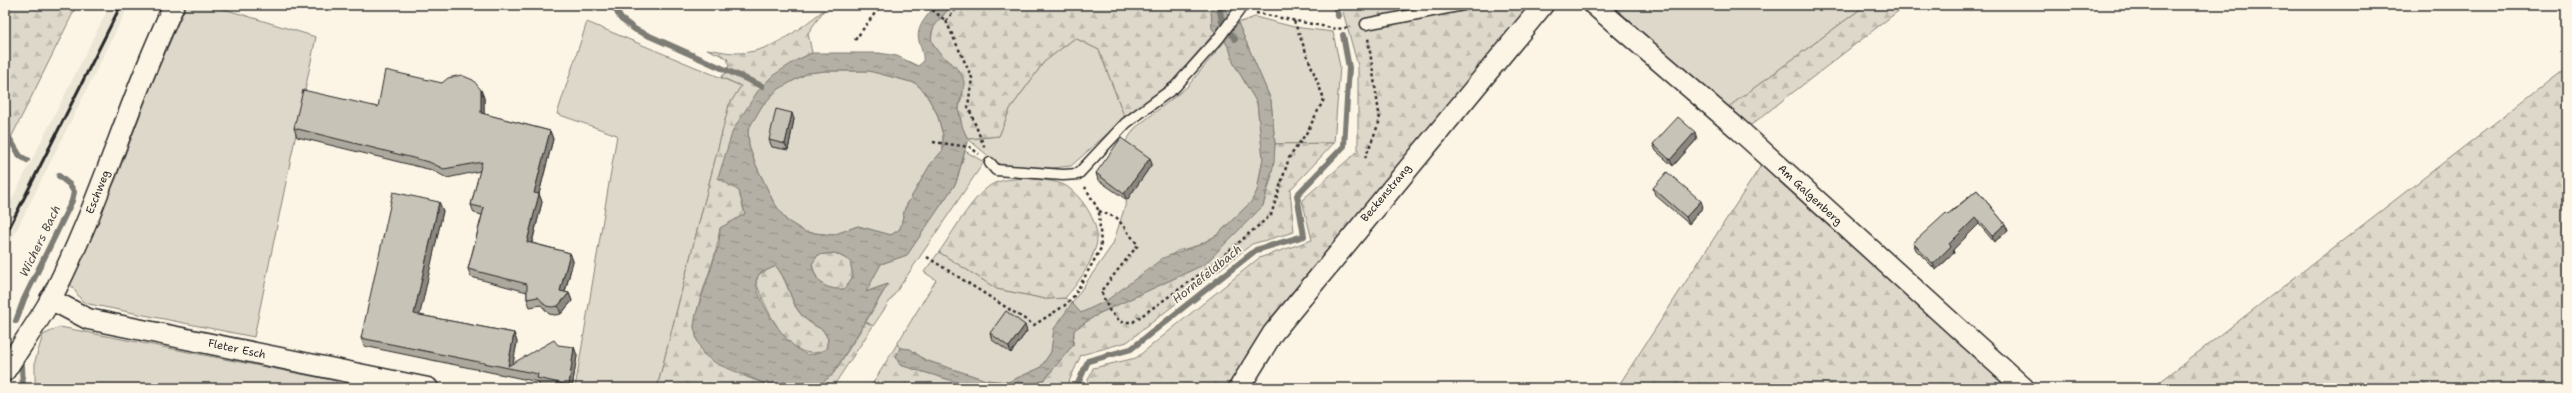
<svg xmlns="http://www.w3.org/2000/svg" width="2572" height="393" viewBox="0 0 2572 393" font-family="'Shantell Sans',sans-serif">
  <style>
    .built { fill: #ece6d7 }
    .grass { fill: #ded8ca; stroke: #84827a }
    .forest { fill: url(#forest-firs); stroke: #84827a }
    .water { fill: url(#water-ripples); stroke: #7d7b74; fill-rule: evenodd }
    .lines { fill: none; stroke-linecap: round; stroke-linejoin: round }
    .stream { stroke: #7d7b74; stroke-width: 6 }
    .service-casing { stroke: #2b2b2b; stroke-width: 13 }
    .minor-casing { stroke: #2b2b2b; stroke-width: 23 }
    .path { stroke: #2b2b2b; stroke-width: 2.5; stroke-dasharray: 3 3; stroke-linecap: butt }
    .service { stroke: #fcf5e5; stroke-width: 10 }
    .minor { stroke: #fcf5e5; stroke-width: 20 }
    .rail { stroke: #2b2b2b; stroke-width: 3 }
    .wall { fill: #aca89d; stroke: #2b2b2b }
    .shaded-wall { fill: #8c8880; stroke: #2b2b2b }
    .building { fill: #c8c3b7; stroke: #2b2b2b }
    .labels { text-anchor: middle; dominant-baseline: central; stroke-width: 3.5; stroke-linejoin: round; paint-order: stroke }
    .street-label { font-size: 11px; fill: #2b2b2b; stroke: #fcf5e5 }
    .water-label { font-size: 12px; font-style: italic; fill: #545350; stroke: #fcf5e5 }
  </style>
  <defs>
    <pattern id="forest-firs" width="22" height="20" patternUnits="userSpaceOnUse"><rect width="22" height="20" fill="#ded8ca"/><path d="M5 1l3.5 6h-7zM16 11l3.5 6h-7z" fill="#bfbaae"/></pattern>
    <pattern id="water-ripples" width="26" height="14" patternUnits="userSpaceOnUse"><rect width="26" height="14" fill="#b4b0a5"/><path d="M2 4q2-2 4 0t4 0M15 11q2-2 4 0t4 0" fill="none" stroke="#938f87"/></pattern>
  </defs>
  <rect width="100%" height="100%" fill="#fcf5e5"/>
  <filter id="ink" filterUnits="userSpaceOnUse"><feTurbulence type="fractalNoise" baseFrequency=".025" numOctaves="2"/><feDisplacementMap in="SourceGraphic" scale="8" xChannelSelector="R" yChannelSelector="G"/><feConvolveMatrix kernelMatrix="1 2 1 2 8 2 1 2 1" color-interpolation-filters="sRGB"/></filter>
  <g filter="url(#ink)">
    <polygon class="built" points="110,5 129,5 5,253 5,213"/>
    <g class="grass">
      <polygon points="186,5 211,5 316,37 254,337 89,304 82,301 69,282 116,179 151,86"/>
      <polygon points="1612,5 1866,5 1727,108"/>
      <polygon points="1255,17 1294,27 1333,32 1340,67 1334,143 1275,144 1271,100 1238,23"/>
      <polygon points="587,22 741,86 729,105 657,388 575,388 617,135 557,114"/>
      <polygon points="1075,38 1099,50 1125,118 1071,166 1052,168 999,165 968,139 999,136 1010,109 1044,62"/>
      <polygon points="1225,41 1230,50 1233,62 1257,103 1263,158 1257,191 1251,202 1217,235 1199,245 1177,251 1106,301 1081,313 1072,304 1054,329 1051,352 1040,368 1008,382 986,380 925,360 910,349 900,348 897,344 936,280 924,272 939,252 997,289 1046,299 1065,298 1072,303 1113,244 1127,200 1124,144 1135,128 1187,87"/>
      <polygon points="825,71 869,71 915,83 924,91 937,114 943,135 943,150 930,165 905,208 900,229 891,235 858,226 833,235 805,232 786,220 773,201 755,163 749,146 748,129 762,106 777,90 791,82 808,73"/>
      <polygon points="965,151 984,162 873,326 866,322 888,284 865,292 881,264 907,255 956,183"/>
      <polygon points="60,327 337,381 334,388 35,388 35,361 43,335"/>
    </g>
    <g class="forest">
      <polygon points="5,5 77,5 5,150"/>
      <polygon points="952,5 1211,5 1212,28 1215,32 1172,82 1125,118 1099,50 1075,38 1044,62 1010,109 999,136 968,139 962,127 959,108 964,88 955,66 937,51 931,40 933,28"/>
      <polygon points="1341,5 1532,5 1270,321 1228,388 1085,388 1093,368 1136,358 1259,258 1312,240 1302,200 1358,151 1358,66"/>
      <polygon points="1866,5 1906,5 1747,128 1727,108"/>
      <path d="M824,10L808,33L812,53L797,60L733,130L739,191L745,215L720,228C717,262 698,293 694,327L746,377L776,388H657L729,105L741,86L721,77C729,71 730,67 727,58L707,49C716,50 726,53 735,53C769,54 798,30 824,10Z"/>
      <polygon points="2567,67 2567,388 2152,388"/>
      <polygon points="1334,143 1290,190 1294,232 1252,244 1127,342 1081,355 1066,388 1028,388 1045,379 1073,345 1074,330 1098,314 1205,264 1263,206 1271,179 1275,144"/>
      <polygon points="1762,164 2014,388 1617,388"/>
      <path d="M1027,178C1038,180 1056,180 1066,186C1082,196 1102,226 1096,246C1091,264 1078,284 1065,298L1046,299L997,289L939,252C953,233 971,198 991,185C1001,179 1015,179 1027,178Z"/>
      <path d="M835,253L850,261L853,276L845,289C824,290 817,283 812,264L818,255Z"/>
      <path d="M776,266C796,293 786,313 823,330L828,339L826,349C790,369 766,308 756,282L759,274Z"/>
      <polygon points="866,322 873,326 832,388 816,388 833,374"/>
      <polygon points="897,344 900,348 896,357 900,365 977,388 870,388"/>
    </g>
    <g class="water">
      <path d="M936,5H952C946,12 936,21 933,29C924,52 956,60 963,78C967,89 959,97 959,108C959,119 963,130 968,139L956,183L907,255L881,264L866,292L888,284L833,374L816,388H776L717,364L703,354L697,340L694,327L696,314L719,244L720,228L745,214L739,191L718,178L733,130L757,92L772,76L797,60L812,53H879L897,56L918,66L923,62C924,54 921,49 919,41C915,27 928,15 936,5ZM825,71H869L915,83L924,91L937,113L943,135V150L930,165L905,208L900,229L891,235L858,226L833,235L805,232L786,220L773,201L755,163L749,146L748,130L762,106L777,90L791,82L808,73ZM835,253L850,261L853,276L845,289C824,290 816,283 812,264L818,255ZM776,266C797,293 785,311 823,330L828,339L826,349C820,352 813,356 806,354C788,348 757,301 756,282C756,280 758,276 759,274Z"/>
      <polygon points="1211,5 1227,5 1225,9 1228,14 1215,32 1212,28"/>
      <polygon points="1238,23 1271,100 1275,144 1274,163 1263,206 1205,264 1098,314 1074,330 1073,345 1045,379 1028,388 977,388 900,365 896,357 900,348 910,349 925,360 986,380 1008,382 1040,368 1051,352 1054,329 1072,303 1081,313 1106,301 1163,258 1199,245 1217,235 1251,202 1257,191 1263,158 1257,103 1233,62 1230,50 1225,41"/>
    </g>
    <g class="lines">
      <g class="stream">
        <polyline points="613,5 621,19 636,30 762,86"/>
        <polyline points="1219,5 1222,22 1235,39"/>
        <polyline points="1335,5 1338,16"/>
        <polyline points="5,58 8,136 20,156 27,160"/>
        <polyline points="16,321 24,299 72,201 74,192 70,185 59,176"/>
        <polyline points="22,366 23,388"/>
        <polyline points="1076,388 1088,361 1131,349 1256,250 1304,236 1297,195 1344,146 1349,68 1343,35"/>
      </g>
      <defs>
        <g id="service">
          <polyline points="1366,24 1463,5"/>
          <polyline points="990,163 996,170 1063,175 1078,174 1126,123 1175,87 1218,39 1243,5"/>
        </g>
        <g id="minor">
          <polyline points="1594,5 1737,128 2024,388"/>
          <polyline points="50,299 88,319 428,388"/>
          <path d="M5,371C20,347 37,324 51,299C100,205 128,101 174,5"/>
          <polyline points="1239,388 1273,333 1543,5"/>
        </g>
      </defs>
      <use href="#service" class="service-casing"/>
      <use href="#minor" class="minor-casing"/>
      <g class="path">
        <polyline points="930,5 930,8 946,21 972,78 968,106 985,149"/>
        <polyline points="1256,13 1337,29 1351,27"/>
        <polyline points="946,21 959,5"/>
        <polyline points="855,40 881,5"/>
        <polyline points="933,142 970,147 979,154"/>
        <polyline points="1365,158 1380,120 1368,38"/>
        <polyline points="1099,211 1117,218 1138,245 1101,291 1109,310 1121,322 1133,322 1210,267 1271,215 1289,158 1307,132 1324,99 1294,21"/>
        <polyline points="927,257 1034,325 1064,306 1074,296 1101,248 1099,211 1085,187"/>
      </g>
      <use href="#service" class="service"/>
      <use href="#minor" class="minor"/>
      <polyline class="rail" points="5,236 121,5"/>
    </g>
    <g class="wall">
      <polygon points="442,83 481,90 484,98 484,114 550,131 553,139 539,194 542,202 532,243 570,253 573,261 565,292 569,293 572,301 561,314 555,315 549,314 541,305 530,307 527,299 527,292 471,277 468,269 482,215 474,213 471,205 480,171 447,178 432,170 297,137 294,128 378,107"/>
      <polygon points="794,119 788,150 772,147 769,140"/>
      <polygon points="1697,139 1673,166 1656,151 1653,144"/>
      <polygon points="1152,164 1127,200 1098,180 1096,173"/>
      <polygon points="1653,188 1703,207 1689,224 1655,195"/>
      <polygon points="1977,190 2005,224 2008,231 1994,242 1979,224 1953,250 1954,253 1936,270 1916,250 1913,243"/>
      <polygon points="439,202 443,211 419,315 514,333 517,342 513,363 574,347 577,356 572,388 546,388 540,387 538,382 364,346 361,338"/>
      <polygon points="1027,331 1011,353 992,340 990,333"/>
    </g>
    <g class="shaded-wall">
      <polygon points="481,90 484,98 484,121 481,113"/>
      <polygon points="792,113 794,119 788,150 785,144"/>
      <polygon points="550,131 553,139 537,201 534,193"/>
      <polygon points="1695,132 1697,139 1673,166 1670,160"/>
      <polygon points="1150,158 1152,164 1127,200 1124,194"/>
      <polygon points="539,194 542,202 530,250 527,242"/>
      <polygon points="1701,201 1703,207 1689,224 1686,217"/>
      <polygon points="439,202 443,211 418,323 414,314"/>
      <polygon points="1976,217 1979,224 1953,250 1954,253 1936,270 1933,264 1949,244"/>
      <polygon points="2005,224 2008,231 1994,242 1992,236"/>
      <polygon points="570,253 573,261 563,299 560,291"/>
      <polygon points="569,293 572,301 561,314 558,306"/>
      <polygon points="1025,325 1027,331 1011,353 1009,347"/>
      <polygon points="514,333 517,342 512,369 508,366"/>
      <polygon points="574,347 577,356 572,388 570,388 569,385"/>
    </g>
    <g class="building">
      <polygon points="385,70 442,83 448,78 461,75 473,80 481,90 481,113 550,131 534,193 539,194 527,242 570,253 560,291 569,293 558,306 552,307 546,306 538,297 527,299 527,284 468,269 484,208 471,205 482,162 444,169 429,162 294,128 303,90 378,107"/>
      <polygon points="776,109 792,113 785,144 769,140"/>
      <polygon points="1678,117 1695,132 1670,160 1653,144"/>
      <polygon points="1121,138 1150,158 1124,194 1096,173"/>
      <polygon points="1667,172 1701,201 1686,217 1653,188"/>
      <polygon points="1977,190 2005,224 1992,236 1976,217 1949,244 1951,246 1933,264 1913,243 1946,213 1948,215"/>
      <polygon points="393,192 439,202 414,314 514,333 508,366 554,340 558,345 574,347 569,385 537,378 538,374 361,338"/>
      <polygon points="1006,311 1025,325 1009,347 990,333"/>
    </g>
  </g>
  <g class="labels">
    <g class="street-label">
      <text transform="translate(98 192) rotate(-68)">Eschweg</text>
      <text transform="translate(1386 193) rotate(-50)">Beckenstrang</text>
      <text transform="translate(1810 195) rotate(43)">Am Galgenberg</text>
      <text transform="translate(237 349) rotate(12)">Fleter Esch</text>
    </g>
    <g class="water-label">
      <text transform="translate(40 241) rotate(-64)">Wichers Bach</text>
      <text transform="translate(1207 274) rotate(-39)">Hornefeldbach</text>
    </g>
  </g>
  <rect width="2572" height="393" fill="none" stroke="#fcf5e5" stroke-width="20"/>
  <rect x="10" y="10" width="2552" height="373" fill="none" stroke="#2b2b2b" stroke-width="1.5" filter="url(#ink)"/>
</svg>
